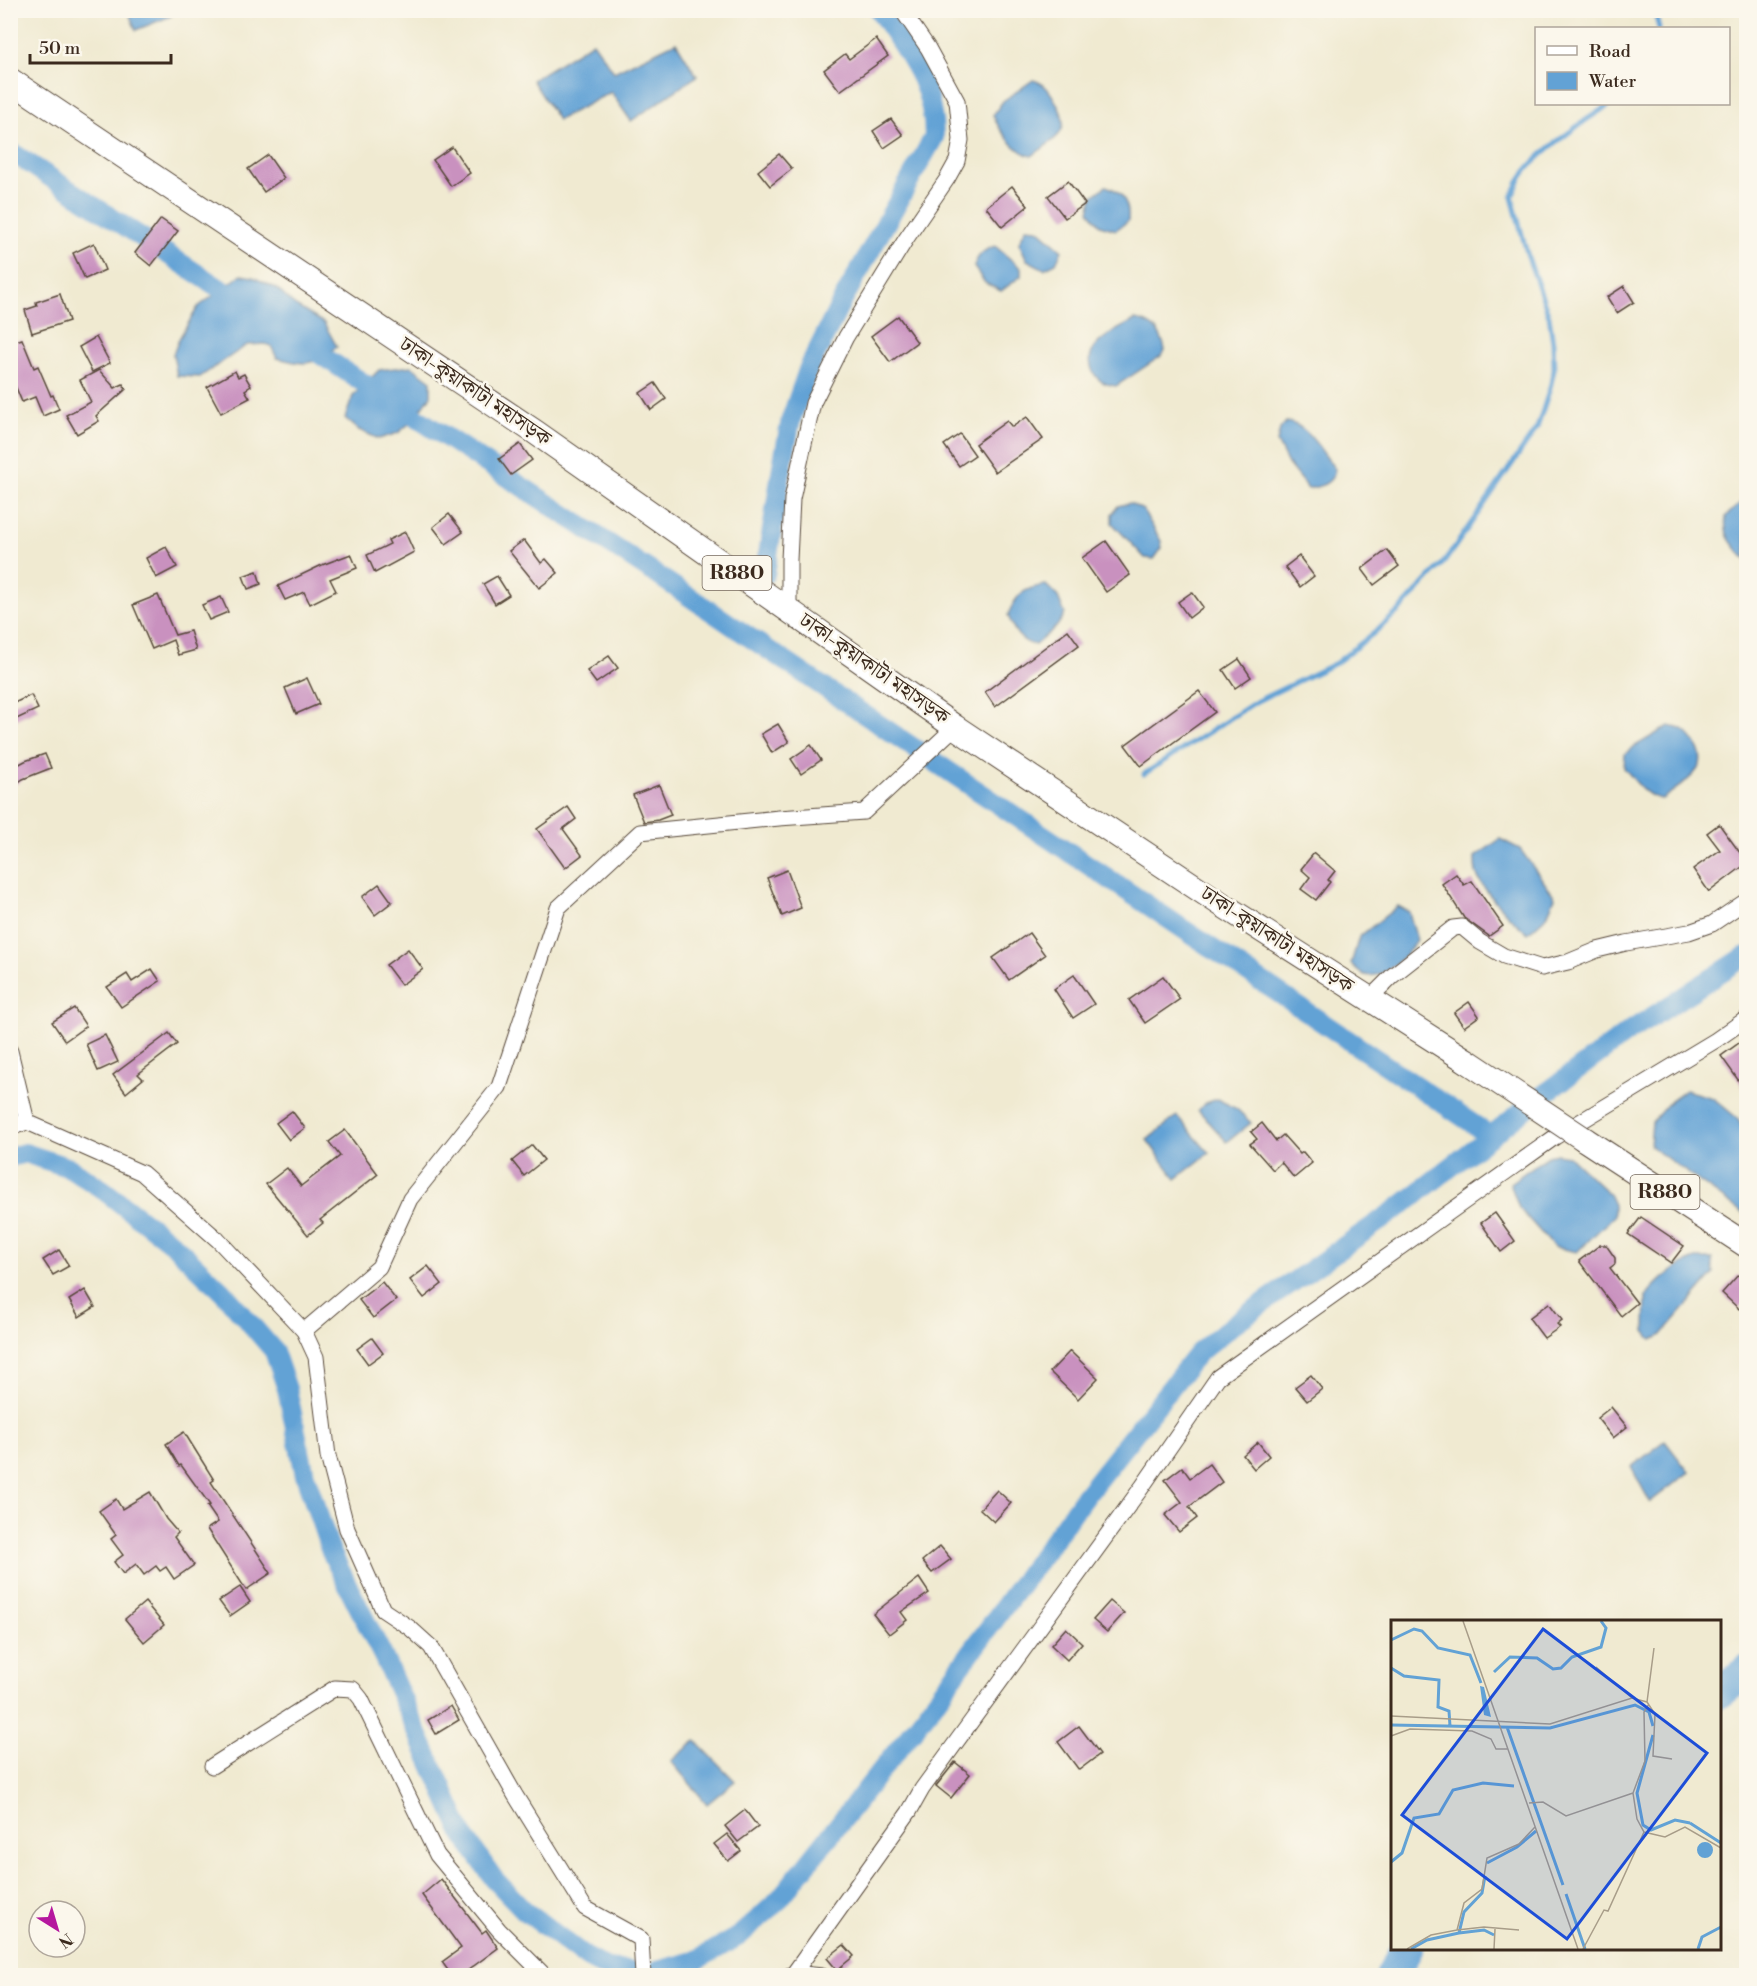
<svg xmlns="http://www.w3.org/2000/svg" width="1757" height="1986" viewBox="0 0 1757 1986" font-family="'Libre Bodoni','Noto Serif Bengali',serif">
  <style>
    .water { fill: #62a2d5; stroke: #4e667a; stroke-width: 1.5 }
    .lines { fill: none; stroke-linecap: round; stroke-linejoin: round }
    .stream { stroke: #62a2d5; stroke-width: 5 }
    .canal { stroke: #62a2d5; stroke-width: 20 }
    .river { stroke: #62a2d5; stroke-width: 33 }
    .building { fill: #c991bf }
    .street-casing { stroke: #564739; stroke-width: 17 }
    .primary-casing { stroke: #564739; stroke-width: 26 }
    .street { stroke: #fff; stroke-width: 15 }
    .primary { stroke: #fff; stroke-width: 24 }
    .primary-bridge-casing { stroke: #564739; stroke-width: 26; stroke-linecap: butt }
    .primary-bridge { stroke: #fff; stroke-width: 24 }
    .labels { text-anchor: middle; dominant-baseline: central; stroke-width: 5; stroke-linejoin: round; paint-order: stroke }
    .shield { fill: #fbf7ec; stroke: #75685c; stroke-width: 1.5 }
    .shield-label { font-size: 20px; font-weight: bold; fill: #3b2a1e }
    .street-label { font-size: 21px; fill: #3b2a1e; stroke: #fbf7ec }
    .inset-river { fill: none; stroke: #62a2d5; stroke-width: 3 }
    .inset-road { fill: none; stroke: #a89d89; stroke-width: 1.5 }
    .view { fill: #1d4ed8; fill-opacity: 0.15; stroke: #1d4ed8; stroke-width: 3 }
    .inset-edge { fill: none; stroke: #3b2a1e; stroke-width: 3 }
  </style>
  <rect width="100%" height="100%" fill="#fbf7ec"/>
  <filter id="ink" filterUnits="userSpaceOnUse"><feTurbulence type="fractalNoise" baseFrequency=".0167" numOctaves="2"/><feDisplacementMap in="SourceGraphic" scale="12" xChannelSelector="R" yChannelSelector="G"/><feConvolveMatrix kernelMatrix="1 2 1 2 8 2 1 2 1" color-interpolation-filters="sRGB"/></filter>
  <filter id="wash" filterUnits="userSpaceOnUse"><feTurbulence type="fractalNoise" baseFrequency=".008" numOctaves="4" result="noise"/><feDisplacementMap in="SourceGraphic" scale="24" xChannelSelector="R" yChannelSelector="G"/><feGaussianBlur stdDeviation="1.35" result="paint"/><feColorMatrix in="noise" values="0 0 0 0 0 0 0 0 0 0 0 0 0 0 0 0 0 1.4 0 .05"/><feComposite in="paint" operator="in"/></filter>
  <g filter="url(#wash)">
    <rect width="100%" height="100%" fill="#f0ead1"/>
    <g class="water">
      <polygon points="128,11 170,11 171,16 136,30"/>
      <polygon points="593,42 614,72 676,42 697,76 631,121 611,92 558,120 532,80"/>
      <path d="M1033,80C1045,83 1050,91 1056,102C1074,133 1055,138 1032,156C1017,154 998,129 993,115L1003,101Z"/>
      <path d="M1106,186C1122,191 1130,204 1128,221L1116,230L1100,225L1089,211L1093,196Z"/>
      <polygon points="1026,228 1038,229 1062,250 1056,263 1044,269 1027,260 1019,243"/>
      <path d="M995,246L1021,268V276L1001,291L985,283L974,267C977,255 984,250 995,246Z"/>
      <path d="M241,275L253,277L276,288L294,305L324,323L337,347C310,366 309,366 277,358L271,346L265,344L247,345L200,377L177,376L173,354L180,337L198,307Z"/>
      <path d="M1135,320C1152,322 1162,333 1165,350L1161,356L1116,386C1106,385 1098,382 1093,372C1080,345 1115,331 1135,320Z"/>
      <polygon points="411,366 431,381 431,396 410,423 398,433 379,439 359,430 345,418 353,396 379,370"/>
      <path d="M1286,422C1307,423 1323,454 1335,469C1333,484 1321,486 1308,489L1288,464L1277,442L1280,429Z"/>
      <path d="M1746,498V560C1733,544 1723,538 1726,516Z"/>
      <polygon points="1130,503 1143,510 1161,541 1162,548 1154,559 1145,558 1112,523 1112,514 1118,506"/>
      <path d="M1046,585L1058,597L1065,614L1057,626L1035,645C1019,642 1013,629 1008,615C1016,594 1024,588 1046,585Z"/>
      <path d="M1669,726C1673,727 1679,728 1683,730C1693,737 1705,755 1699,767C1691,780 1674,790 1662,799C1645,797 1635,780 1624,768L1625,754L1635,746Z"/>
      <path d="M1500,839L1520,849L1555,897L1547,916L1528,933C1514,923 1480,888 1476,872C1475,867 1475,862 1475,857Z"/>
      <path d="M1398,906L1409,912L1417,940C1407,954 1382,983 1362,974C1358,972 1354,967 1351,964L1359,937Z"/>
      <polygon points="1685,1090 1713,1098 1737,1118 1746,1133 1746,1215 1650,1146 1652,1122 1671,1100"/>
      <polygon points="1217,1099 1237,1109 1251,1123 1227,1142 1198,1110 1206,1103"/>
      <polygon points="1177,1116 1209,1153 1176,1179 1147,1140"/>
      <polygon points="1557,1154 1569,1156 1609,1194 1614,1205 1614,1216 1577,1252 1554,1247 1519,1208 1510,1183 1548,1156"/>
      <path d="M1696,1259H1712L1714,1274L1661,1336L1652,1340L1645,1331L1646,1296C1660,1278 1675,1266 1696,1259Z"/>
      <polygon points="1665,1441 1689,1472 1650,1502 1631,1467"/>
      <polygon points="696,1741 735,1781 707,1804 671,1761"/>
    </g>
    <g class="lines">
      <g class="stream">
        <polyline points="1654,10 1659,28"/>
        <path d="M1144,774L1257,701L1336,663L1374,633L1401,609L1445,561L1537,428L1550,388L1554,370L1553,343L1549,316L1528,257L1512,197C1515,190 1518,182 1523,175C1539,152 1586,119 1611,104"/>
      </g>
      <g class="canal">
        <polyline points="10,151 242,303"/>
        <polyline points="301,342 660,577 1491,1136"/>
        <path d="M765,574L782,466L791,419L808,370L840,305L934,137C934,84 907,53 879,10"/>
        <polyline points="10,1157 25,1153 70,1168 102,1189 173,1244 222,1291 274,1351 287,1389 305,1475 331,1552 383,1656 464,1836 494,1879 525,1911 587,1958 607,1969 650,1973 695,1961 739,1936 777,1902 926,1714 1085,1496 1198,1353 1235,1323 1401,1206 1543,1095 1627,1033 1746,956"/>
      </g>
      <g class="river">
        <polyline points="1720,1692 1746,1672"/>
        <polyline points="1392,1976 1407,1948"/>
      </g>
    </g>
    <g id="blocks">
      <g class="building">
        <polygon points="876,39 888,56 840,91 824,70 845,54 849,59"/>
        <polygon points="891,119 903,135 884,148 873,131"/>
        <polygon points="452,147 470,173 451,186 433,160"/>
        <polygon points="779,154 792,169 770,186 758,171"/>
        <polygon points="268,155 284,178 264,192 248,169"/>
        <polygon points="1068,181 1085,204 1065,218 1048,196"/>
        <polygon points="1012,186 1028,206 1002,227 986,207"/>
        <polygon points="161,219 178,231 151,266 135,253"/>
        <polygon points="94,243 105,270 85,279 73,253"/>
        <polygon points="1624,286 1634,302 1617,313 1607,297"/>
        <polygon points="60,294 69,321 32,333 25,310 37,306 36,302"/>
        <polygon points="898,316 917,342 890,362 871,336"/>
        <polygon points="96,337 110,363 92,372 79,347"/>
        <polygon points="22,339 34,368 38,366 51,396 53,395 59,409 43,416 35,397 22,402 10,373 10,343"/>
        <polygon points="99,370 115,388 123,384 126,389 96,416 99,421 77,434 66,415 91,402 80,380"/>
        <polygon points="235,371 238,377 244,374 251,386 245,390 250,398 221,413 207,387"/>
        <polygon points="655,383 666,399 651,410 640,393"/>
        <polygon points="1027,417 1043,439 995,472 975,444 1007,421 1012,427"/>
        <polygon points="960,434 975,455 959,466 944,445"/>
        <polygon points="520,444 532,460 511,475 499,459"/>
        <polygon points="449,514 463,532 446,544 433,527"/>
        <polygon points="405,532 414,552 375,573 367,555 390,544 388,540"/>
        <polygon points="524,540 541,563 546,559 558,573 539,588 509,551"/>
        <polygon points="1106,541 1130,575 1106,592 1082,558"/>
        <polygon points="166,547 177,567 156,578 146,558"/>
        <polygon points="1387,550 1399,566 1374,585 1362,569"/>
        <polygon points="351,554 357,568 330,579 336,591 310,604 304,592 285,600 278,586 322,565"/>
        <polygon points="1299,556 1314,576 1300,587 1285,567"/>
        <polygon points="257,571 261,584 248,589 243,576"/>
        <polygon points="497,576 509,595 495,604 483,584"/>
        <polygon points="1192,592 1203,607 1189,618 1178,602"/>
        <polygon points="158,595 175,635 190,631 196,650 178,655 173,640 152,649 133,605"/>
        <polygon points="221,597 228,612 209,620 202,605"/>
        <polygon points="1068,630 1079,645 995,707 985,692"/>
        <polygon points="609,656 618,668 596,683 587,671"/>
        <polygon points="1239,659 1251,677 1235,688 1223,670"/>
        <polygon points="307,678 319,704 296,714 285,688"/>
        <polygon points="1199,691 1215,712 1141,766 1125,745"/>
        <polygon points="31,695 38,709 10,722 10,705"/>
        <polygon points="778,724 789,742 772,753 761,734"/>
        <polygon points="811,745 821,760 801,774 791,759"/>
        <polygon points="45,754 51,768 23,779 10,788 10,769 25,761"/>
        <polygon points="659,785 671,815 658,820 644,822 633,795"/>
        <polygon points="568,807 576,819 563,829 582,855 565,868 537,829"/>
        <polygon points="1719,824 1746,861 1746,864 1709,892 1693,869 1720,850 1707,833"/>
        <polygon points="1314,853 1335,871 1328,880 1330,882 1316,900 1301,889 1310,877 1301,869"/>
        <polygon points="787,870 801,908 782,916 767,878"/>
        <polygon points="1456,874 1464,885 1472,881 1503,926 1489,936 1464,918 1442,884"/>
        <polygon points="379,884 392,902 375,915 362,897"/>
        <polygon points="1029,933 1045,955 1009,980 993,958"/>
        <polygon points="408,949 423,969 401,985 386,965"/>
        <polygon points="152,969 160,981 121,1007 107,987 127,974 132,982"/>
        <polygon points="1074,975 1094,1004 1073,1018 1054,989"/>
        <polygon points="1163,976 1180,999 1145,1023 1129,1000"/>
        <polygon points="1469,1002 1479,1016 1464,1027 1454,1013"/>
        <polygon points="74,1008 86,1026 65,1041 52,1022"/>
        <polygon points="169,1033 177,1044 138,1074 143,1079 126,1093 113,1075"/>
        <polygon points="105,1035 118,1062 98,1071 86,1044"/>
        <polygon points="1746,1038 1746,1091 1721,1056"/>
        <polygon points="292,1111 305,1128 289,1140 276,1123"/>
        <polygon points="1262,1123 1276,1141 1283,1135 1300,1154 1303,1152 1312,1163 1294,1178 1281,1162 1273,1170 1250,1144 1257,1139 1251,1132"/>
        <polygon points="345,1130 378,1174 320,1220 323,1223 308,1235 266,1184 287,1168 301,1186 340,1156 329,1142"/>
        <polygon points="532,1145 544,1160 524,1176 512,1161"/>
        <polygon points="1495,1213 1515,1241 1501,1252 1481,1223"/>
        <polygon points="1641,1217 1684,1246 1671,1263 1628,1234"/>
        <polygon points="1600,1245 1606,1245 1615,1258 1615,1264 1610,1268 1637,1303 1621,1316 1579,1261"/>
        <polygon points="59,1250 69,1266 53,1275 43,1260"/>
        <polygon points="428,1266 442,1284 424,1298 410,1280"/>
        <polygon points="1738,1275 1746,1283 1746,1301 1739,1309 1722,1293"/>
        <polygon points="382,1282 396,1300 373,1318 359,1300"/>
        <polygon points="85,1290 95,1307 79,1317 69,1300"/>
        <polygon points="1549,1303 1562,1320 1557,1324 1560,1327 1544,1338 1529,1318"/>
        <polygon points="372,1338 383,1353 368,1364 357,1349"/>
        <polygon points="1070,1351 1098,1378 1078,1399 1050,1372"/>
        <polygon points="1311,1375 1322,1389 1307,1401 1295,1387"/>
        <polygon points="1611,1407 1627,1427 1613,1438 1597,1418"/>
        <polygon points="184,1432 214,1480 211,1482 271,1573 246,1590 207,1529 218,1522 207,1506 210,1505 181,1465 179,1466 166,1444"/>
        <polygon points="1258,1442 1269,1456 1254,1469 1243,1455"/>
        <polygon points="1209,1464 1222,1482 1189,1507 1197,1518 1179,1532 1165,1515 1182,1502 1165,1480 1182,1467 1190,1478"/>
        <polygon points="997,1490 1011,1503 994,1522 980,1509"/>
        <polygon points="150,1492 166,1519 178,1533 174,1537 194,1565 174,1579 166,1567 160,1571 156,1566 144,1575 136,1564 123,1574 114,1562 123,1555 111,1539 116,1535 99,1511 116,1499 122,1509"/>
        <polygon points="940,1546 951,1559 932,1573 922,1561"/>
        <polygon points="919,1578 929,1593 901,1612 907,1620 889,1634 873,1614"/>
        <polygon points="240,1587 250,1602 230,1616 219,1601"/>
        <polygon points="1110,1601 1124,1613 1107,1632 1093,1620"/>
        <polygon points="145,1602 164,1625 144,1642 125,1619"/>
        <polygon points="1066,1628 1082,1643 1067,1660 1051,1645"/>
        <polygon points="451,1706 459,1720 436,1734 428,1720"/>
        <polygon points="1079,1726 1100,1754 1079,1770 1058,1742"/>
        <polygon points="955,1762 970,1774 951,1798 936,1786"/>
        <polygon points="745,1810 758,1827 738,1842 725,1826"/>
        <polygon points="727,1834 741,1851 728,1861 714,1844"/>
        <polygon points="441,1879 482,1933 486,1930 498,1948 460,1976 452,1976 442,1962 461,1948 422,1895"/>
        <polygon points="844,1945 854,1956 837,1970 827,1958"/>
      </g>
    </g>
  </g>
  <g filter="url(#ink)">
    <use href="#blocks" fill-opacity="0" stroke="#564739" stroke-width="1.5"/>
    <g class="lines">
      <defs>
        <g id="street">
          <polyline points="789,609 789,560 792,499 813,403 846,337 906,239 947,179 957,161 961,140 957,101 928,48 902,10"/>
          <polyline points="1369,999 1392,976 1453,928 1462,927 1480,942 1504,956 1542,968 1568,962 1597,950 1626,943 1689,932 1712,924 1746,901"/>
          <polyline points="10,1051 27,1122"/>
          <polyline points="10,1128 27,1122 142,1173 218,1240 304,1331 316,1357 328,1456 347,1529 383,1610 410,1628 431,1647 515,1795 585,1908 641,1939 643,1976"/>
          <polyline points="304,1331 379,1267 410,1199 499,1087 558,908 640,832 779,818 864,812 955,727"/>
          <polyline points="212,1766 335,1688 353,1689 361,1699 437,1855 499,1930 545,1976"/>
          <polyline points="794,1973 822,1976"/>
          <polyline points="788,1976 794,1973 909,1812 922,1789 1142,1487 1218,1377 1555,1137 1716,1040 1746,1019"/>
        </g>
        <g id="primary">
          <polyline points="10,80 535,432 955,727 1221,904 1467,1061"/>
          <polyline points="1584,1139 1746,1245"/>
        </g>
      </defs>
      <use href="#street" class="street-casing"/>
      <use href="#primary" class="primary-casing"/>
      <use href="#street" class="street"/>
      <use href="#primary" class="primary"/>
      <defs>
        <polyline id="primary-bridge" points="1467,1061 1584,1139"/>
      </defs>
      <use href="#primary-bridge" class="primary-bridge-casing"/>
      <use href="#primary-bridge" class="primary-bridge"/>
    </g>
  </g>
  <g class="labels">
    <g class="shield">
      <rect x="702.5" y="556" width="69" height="34" rx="4.5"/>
      <rect x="1630.5" y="1175" width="69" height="34" rx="4.5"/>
    </g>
    <g class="shield-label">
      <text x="737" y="573">R880</text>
      <text x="1665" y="1192">R880</text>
    </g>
    <g class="street-label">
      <text transform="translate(475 392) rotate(34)">ঢাকা-কুয়াকাটা মহাসড়ক</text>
      <text transform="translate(874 669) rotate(35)">ঢাকা-কুয়াকাটা মহাসড়ক</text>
      <text transform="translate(1277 940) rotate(33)">ঢাকা-কুয়াকাটা মহাসড়ক</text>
    </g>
  </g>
  <g transform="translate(1391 1620)">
    <rect width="330" height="330" fill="#f0ead1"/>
    <path d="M89,66L93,67L100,97L93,95ZM306 230a8 8 0 1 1 16 0a8 8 0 1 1-16 0Z" fill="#62a2d5"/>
    <path class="inset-river" d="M0,20L23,9L31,11L47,28L79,35L90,63M0,48L13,56L48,60L47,87L58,91L59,106M103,52L119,37L146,38L162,49L170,48L181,37L210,27L215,8L210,1M0,105L159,108L244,85L258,92L262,106M116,107L172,265M262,115L246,173L252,205L260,210L284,200L299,203M299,203L330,223M0,242L11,233L23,198L48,194L62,170L92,163L123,166M96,243L126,227L145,211M175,274L194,329M68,313L93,310L103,315M20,329L36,320L68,313L73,292L91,273L94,256M307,329L311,317L330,307"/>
    <path class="inset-road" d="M72,1L187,329M205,47L241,78M256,82L263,28M258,84L253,92L254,141L242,173L246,199L253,212L274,217L294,207L330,228M0,96L159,104L241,78L256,82L264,94L262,136L281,139M0,116L19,109L81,111L100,119L105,129H117M138,183L152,182L175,196L242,173M66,310L73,283L91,269L96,238L128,224L144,207M16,329L40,315L66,310L93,307L128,310M103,329L104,309M192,329L213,290L217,291L253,212"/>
    <path class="view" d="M152,9L316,133L176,319L11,195Z"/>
    <rect width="330" height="330" class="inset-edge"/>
  </g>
  <rect width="1757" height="1986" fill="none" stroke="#fbf7ec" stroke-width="36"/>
  <rect x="1535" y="27" width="195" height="78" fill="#fbf7ec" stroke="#aea59a" stroke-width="1.5"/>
  <rect x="1547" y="46" width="30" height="9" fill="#ffffff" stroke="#aea59a" stroke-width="1.5"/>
  <text x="1589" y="57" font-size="18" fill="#3b2a1e">Road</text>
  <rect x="1547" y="72" width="30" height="18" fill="#62a2d5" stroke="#aea59a" stroke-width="1.5"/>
  <text x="1589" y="87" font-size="18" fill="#3b2a1e">Water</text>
  <g transform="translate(57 1929) rotate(143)"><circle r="28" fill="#fbf7ec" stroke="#aea59a" stroke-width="1.5"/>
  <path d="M0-4.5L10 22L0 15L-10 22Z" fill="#b5179e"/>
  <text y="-9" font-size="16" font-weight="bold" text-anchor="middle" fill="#3b2a1e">N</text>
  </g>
  <path d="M30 54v9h141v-9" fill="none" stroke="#3b2a1e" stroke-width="3"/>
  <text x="39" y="54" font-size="18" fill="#3b2a1e" stroke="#fbf7ec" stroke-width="4.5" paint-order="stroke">50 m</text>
</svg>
